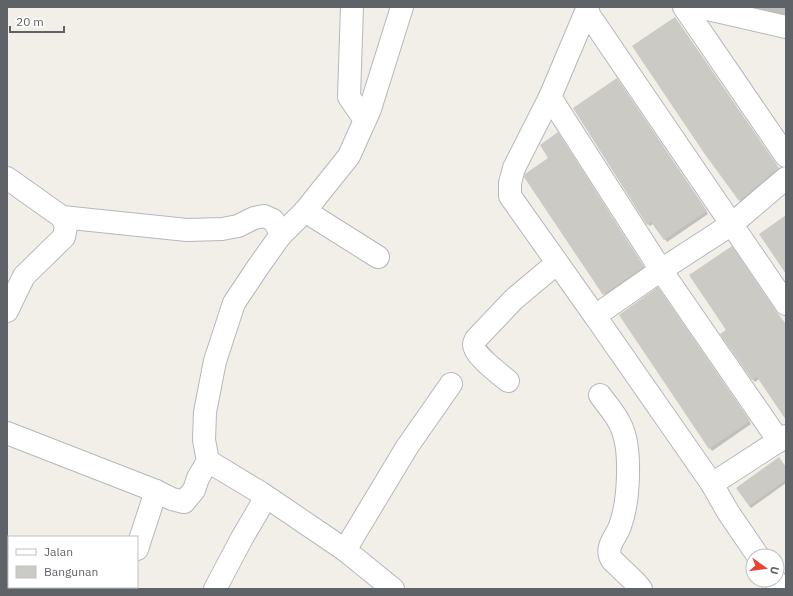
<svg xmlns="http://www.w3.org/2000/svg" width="793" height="596" viewBox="0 0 793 596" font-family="'IBM Plex Sans',sans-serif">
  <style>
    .shadow { fill: #0003 }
    .building { fill: #cccac5 }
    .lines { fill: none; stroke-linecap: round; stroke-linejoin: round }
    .minor-casing { stroke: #b5b8bc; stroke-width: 24 }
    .minor { stroke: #fff; stroke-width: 22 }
  </style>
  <rect width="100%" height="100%" fill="#f1efe8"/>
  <g class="shadow">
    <polygon points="749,7 786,7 786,15"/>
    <polygon points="675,18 780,171 742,203 711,160"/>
    <polygon points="618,81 708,214 667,242 654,223 650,226 648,224"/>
    <polygon points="560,136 645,269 606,296 525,177 550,158"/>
    <polygon points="660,291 751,424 712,451 620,315"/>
    <polygon points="786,326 786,407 759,379 755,382 753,380 721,334"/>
    <polygon points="786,467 786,483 751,508 749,506"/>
  </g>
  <g class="building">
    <polygon points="675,17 779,168 739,201 704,153 632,46"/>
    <polygon points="617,78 707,211 664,240 651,222 647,225 573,108"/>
    <polygon points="558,132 644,267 603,295 524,177 525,174 548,158 540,145"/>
    <polygon points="786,215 786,274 759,234"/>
    <polygon points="732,246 776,311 786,324 786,420 757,377 752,380 720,334 726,330 689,275"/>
    <polygon points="658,287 750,421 709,449 619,315"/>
    <polygon points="779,457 786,467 786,480 749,506 736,488"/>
  </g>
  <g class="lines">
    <defs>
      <g id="minor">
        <polyline points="352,7 349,97 365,120"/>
        <polyline points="588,7 550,97 514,168 510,183 510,196 595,316"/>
        <polyline points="684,7 786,156"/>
        <polyline points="699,7 786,27"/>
        <polyline points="587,12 786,304"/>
        <polyline points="550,97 661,270 779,441"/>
        <polyline points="7,178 62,217 66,226 64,237 24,276 7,311"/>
        <polyline points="305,211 378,257"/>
        <polyline points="62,217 187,230 222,229 238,226 254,218 264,216 273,220 278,228 280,236"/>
        <path d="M508,381C500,374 474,355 474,345C474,343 475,341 476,339L514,299L557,263"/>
        <path d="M600,395C607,405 616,414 621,426C632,449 629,502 620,526C616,538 604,547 612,560L636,583L641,589"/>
        <polyline points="7,433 156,491"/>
        <polyline points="208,461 261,493 345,550 393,589"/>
        <polyline points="712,484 595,316 661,270 732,224 786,178"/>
        <polyline points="137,549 156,491 172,499 184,502 194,490 198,478 208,461 204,440 205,412 215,361 234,303 258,267 280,236 305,211 349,156 370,109 402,7"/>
        <polyline points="345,550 407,447 451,384"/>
        <polyline points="758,556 728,512 712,484 786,436"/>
        <polyline points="775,580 781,589"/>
        <polyline points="124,589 125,587"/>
        <polyline points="215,589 242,538 266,497"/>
      </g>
    </defs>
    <use href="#minor" class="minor-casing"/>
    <use href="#minor" class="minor"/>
  </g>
  <rect width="793" height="596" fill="none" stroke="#5f6368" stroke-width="16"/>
  <rect x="8" y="536" width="130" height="52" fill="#ffffff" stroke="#bfc1c3"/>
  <rect x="16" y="549" width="20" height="6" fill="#ffffff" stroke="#bfc1c3"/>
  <text x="44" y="556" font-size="12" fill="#5f6368">Jalan</text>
  <rect x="16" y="566" width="20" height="12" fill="#cccac5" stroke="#bfc1c3"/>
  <text x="44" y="576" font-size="12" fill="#5f6368">Bangunan</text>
  <g transform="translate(765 568) rotate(104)"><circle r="19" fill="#ffffff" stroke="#bfc1c3"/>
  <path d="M0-3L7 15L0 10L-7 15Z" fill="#ea4335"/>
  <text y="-6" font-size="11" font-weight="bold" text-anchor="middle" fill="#5f6368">U</text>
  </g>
  <path d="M10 26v6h54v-6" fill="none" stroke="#5f6368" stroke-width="2"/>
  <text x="16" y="26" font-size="12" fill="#5f6368" stroke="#ffffff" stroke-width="3" paint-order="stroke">20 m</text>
</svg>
